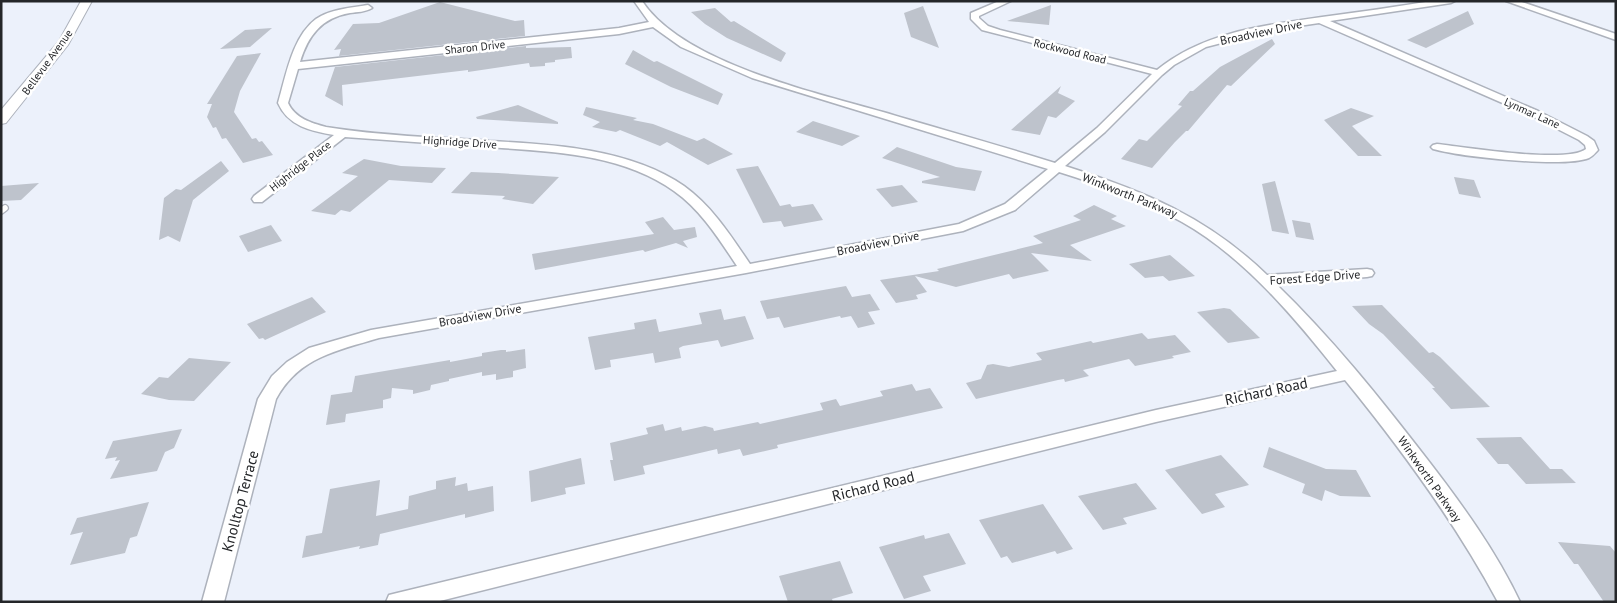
<svg xmlns="http://www.w3.org/2000/svg" width="1617" height="603" viewBox="0 0 1617 603" font-family="'PT Sans',sans-serif">
  <style>
    .building { fill: #bec3cc }
    .lines { fill: none; stroke-linecap: round; stroke-linejoin: round }
    .service-casing { stroke: #adb2bc; stroke-width: 8 }
    .minor-casing { stroke: #adb2bc; stroke-width: 3 }
    .tertiary-casing { stroke: #adb2bc; stroke-width: 2 }
    .service { stroke: #fff; stroke-width: 5.5 }
    .minor { fill: #fff; fill-rule: evenodd }
    .tertiary { fill: #fff; fill-rule: evenodd }
    .labels { text-anchor: middle; dominant-baseline: central; stroke-width: 5; stroke-linejoin: round; paint-order: stroke }
    .far-street-label { font-size: 11px; fill: #242629; stroke: #fff }
    .street-label { font-size: 12px; fill: #242629; stroke: #fff }
    .near-street-label { font-size: 15px; fill: #242629; stroke: #fff }
  </style>
  <rect width="100%" height="100%" fill="#ecf1fb"/>
  <g class="building">
    <polygon points="440,2 515,21 524,20 525,36 339,56 341,49 334,50 353,24 379,23"/>
    <polygon points="1051,5 1049,25 1007,21"/>
    <polygon points="923,6 939,48 911,37 904,13"/>
    <polygon points="715,8 731,22 734,21 786,53 781,62 727,38 705,24 691,12"/>
    <polygon points="1468,11 1474,24 1426,48 1407,40"/>
    <polygon points="272,28 250,47 220,49 245,30"/>
    <polygon points="1272,39 1275,44 1231,86 1227,85 1188,131 1186,131 1175,142 1152,168 1121,159 1139,139 1147,141 1182,106 1178,105 1190,91 1193,91 1220,67"/>
    <polygon points="526,46 526,48 571,47 572,58 555,60 555,62 545,63 545,66 530,67 529,63 468,72 468,70 342,85 343,106 325,96 335,67"/>
    <polygon points="633,50 654,62 657,61 723,94 718,105 671,87 625,64"/>
    <polygon points="261,53 240,91 234,112 252,139 256,138 259,142 262,141 273,155 243,163 226,138 222,139 216,127 213,128 207,117 212,104 207,104 237,56"/>
    <polygon points="1061,86 1058,93 1075,101 1056,118 1048,116 1040,135 1011,130"/>
    <polygon points="518,105 558,122 558,124 477,119 476,117"/>
    <polygon points="586,107 637,118 633,120 653,124 697,141 704,138 733,154 708,165 667,142 660,146 620,130 616,132 592,127 600,122 583,115"/>
    <polygon points="1351,108 1374,116 1352,126 1382,156 1358,156 1324,120"/>
    <polygon points="813,121 860,136 842,146 796,132"/>
    <polygon points="897,147 956,167 982,171 975,191 922,183 922,181 940,177 882,158"/>
    <polygon points="364,159 401,166 446,168 432,183 389,180 350,212 341,210 335,215 311,211 358,176 342,173"/>
    <polygon points="221,161 229,171 193,200 180,242 168,236 159,240 164,198 176,189 181,190"/>
    <polygon points="758,166 780,206 790,204 792,207 813,204 823,220 784,227 781,221 763,223 736,169"/>
    <polygon points="471,172 498,173 559,177 533,204 502,199 505,196 451,193"/>
    <polygon points="1454,177 1474,180 1481,198 1459,194"/>
    <polygon points="1275,181 1289,234 1272,231 1262,184"/>
    <polygon points="39,183 21,200 1,201 1,186"/>
    <polygon points="902,185 918,202 892,207 876,189"/>
    <polygon points="1094,205 1117,216 1111,219 1126,226 1070,245 1092,261 1031,253 1049,271 1013,279 1009,274 956,287 915,276 927,292 916,295 918,299 896,303 880,280 939,271 937,269 1043,243 1033,236 1081,220 1073,216"/>
    <polygon points="663,217 674,230 695,227 697,237 683,241 688,248 676,243 645,252 643,250 535,270 532,254 654,234 645,222"/>
    <polygon points="1292,220 1310,223 1314,240 1296,237"/>
    <polygon points="271,225 282,241 248,252 239,236"/>
    <polygon points="1170,255 1195,276 1169,281 1163,276 1145,278 1129,264"/>
    <polygon points="846,286 852,297 870,294 880,310 868,312 875,324 858,328 851,316 841,318 840,316 784,328 779,317 767,319 760,301"/>
    <polygon points="312,297 326,312 265,340 263,338 259,339 247,324"/>
    <polygon points="1382,305 1429,353 1433,352 1440,357 1490,407 1451,409 1432,388 1435,388 1383,334 1369,324 1352,306"/>
    <polygon points="1224,308 1230,309 1260,338 1228,343 1197,312"/>
    <polygon points="721,309 724,320 745,316 754,339 721,347 718,340 683,346 679,348 681,358 655,363 653,353 610,360 611,367 595,370 588,337 635,329 634,323 656,319 659,332 702,324 699,313"/>
    <polygon points="1142,333 1148,339 1175,335 1191,352 1172,356 1174,358 1135,366 1129,359 1083,370 1089,376 1065,382 1064,379 1058,380 976,399 966,383 981,379 987,365 993,364 1009,367 1042,360 1036,353 1091,341 1093,343"/>
    <polygon points="525,349 526,368 513,371 513,377 496,380 496,374 482,376 482,372 449,379 449,381 431,385 430,390 413,394 413,390 392,388 391,398 383,400 383,408 346,414 345,422 326,425 331,395 352,392 355,376 450,360 450,362 482,356 482,353 501,350 506,350 506,352"/>
    <polygon points="189,358 231,362 194,401 169,400 141,394 159,377 168,378"/>
    <polygon points="912,384 916,391 930,388 943,408 777,445 778,448 743,456 740,449 718,454 717,449 687,456 643,466 645,474 614,481 610,460 613,460 610,443 648,434 646,428 663,424 665,431 681,427 682,431 705,426 713,428 714,431 758,422 760,424 823,410 820,403 836,399 840,406 883,396 880,391"/>
    <polygon points="182,429 174,448 165,452 157,471 110,479 120,460 115,461 117,457 105,459 113,441"/>
    <polygon points="1521,437 1550,469 1562,469 1576,483 1526,484 1508,464 1498,464 1476,438"/>
    <polygon points="1269,447 1326,469 1356,470 1371,497 1340,496 1325,490 1322,501 1302,493 1305,484 1263,467"/>
    <polygon points="1221,455 1249,485 1215,494 1225,507 1202,514 1165,470"/>
    <polygon points="581,458 585,484 565,488 566,494 531,502 529,471"/>
    <polygon points="456,477 455,486 467,483 468,491 493,486 494,511 465,518 465,514 380,534 378,545 359,549 360,546 302,558 306,536 322,533 330,489 380,480 376,516 408,509 409,496 436,489 436,481"/>
    <polygon points="1136,483 1157,509 1123,518 1127,524 1103,530 1078,496"/>
    <polygon points="149,502 137,536 130,538 125,553 70,565 83,532 70,535 77,518"/>
    <polygon points="1043,504 1073,549 1057,554 1055,551 1012,563 1007,556 1001,558 979,520"/>
    <polygon points="949,533 966,564 923,576 931,591 904,599 879,547 924,535 925,539"/>
    <polygon points="1558,542 1610,546 1616,553 1616,602 1604,602 1578,564 1574,564"/>
    <polygon points="840,561 853,593 832,599 833,602 788,602 779,576"/>
  </g>
  <g class="lines">
    <defs>
      <polyline id="service" points="1,211 5,208"/>
      <g id="minor">
        <path d="M634,1H642C683,63 814,92 883,112C940,129 998,145 1055,163L1097,128L1152,74L982,30L971,19V13L999,1H1011L979,16V18L988,26L1000,30L1157,70C1203,32 1265,25 1322,17C1359,12 1395,7 1432,1H1455L1451,3L1330,21L1538,111L1587,136L1594,141L1598,150C1595,153 1593,156 1589,158C1564,168 1462,157 1433,149L1431,147L1433,145L1437,144C1463,147 1568,164 1586,149L1585,145L1579,140L1530,115L1319,23L1272,30L1206,47L1174,65L1162,75L1105,132L1065,166C1144,191 1207,217 1267,275L1367,269L1372,270L1374,273L1372,276L1367,277L1276,284C1331,337 1380,398 1427,459C1461,503 1496,551 1520,602H1498C1455,522 1402,450 1345,380L1156,422L436,602H386L389,595L397,593L1156,410L1337,371C1293,316 1244,257 1182,222C1143,200 1101,185 1059,172L1015,210L963,231L746,273L379,338C336,351 299,357 276,399L224,602H202L258,399L272,376L287,362L309,348L371,330L737,266C719,239 701,210 674,191C617,150 537,151 470,146C428,143 387,140 345,137L262,202H254L252,199L254,196L334,135C311,131 288,126 278,103C286,76 292,37 316,19C330,9 351,8 368,5L372,8C366,12 357,12 350,13C321,18 308,36 300,62L619,28L649,22ZM653,27L681,47L752,78L1048,169L1005,204L959,224L750,264C731,236 712,206 684,186C631,149 552,144 489,141C436,137 380,136 326,127C311,123 295,118 288,103L298,69L619,34Z"/>
        <polygon points="1506,1 1519,1 1616,34 1616,40"/>
      </g>
      <polygon id="tertiary" points="81,1 92,1 68,45 6,123 1,124 1,110 59,41"/>
    </defs>
    <use href="#service" class="service-casing"/>
    <use href="#minor" class="minor-casing"/>
    <use href="#tertiary" class="tertiary-casing"/>
    <use href="#service" class="service"/>
    <use href="#minor" class="minor"/>
    <use href="#tertiary" class="tertiary"/>
  </g>
  <g class="labels">
    <g class="far-street-label">
      <text transform="translate(475 47) rotate(-6)">Sharon Drive</text>
      <text transform="translate(1070 51) rotate(14)">Rockwood Road</text>
      <text transform="translate(47 62) rotate(-54)">Bellevue Avenue</text>
      <text transform="translate(1532 113) rotate(24)">Lynmar Lane</text>
      <text transform="translate(460 142) rotate(4)">Highridge Drive</text>
      <text transform="translate(300 166) rotate(-38)">Highridge Place</text>
    </g>
    <g class="street-label">
      <text transform="translate(1261 32) rotate(-12)">Broadview Drive</text>
      <text transform="translate(1130 195) rotate(22)">Winkworth Parkway</text>
      <text transform="translate(878 243) rotate(-11)">Broadview Drive</text>
      <text transform="translate(1315 277) rotate(-4)">Forest Edge Drive</text>
      <text transform="translate(480 315) rotate(-10)">Broadview Drive</text>
      <text transform="translate(1430 479) rotate(55)">Winkworth Parkway</text>
    </g>
    <g class="near-street-label">
      <text transform="translate(1266 391) rotate(-12)">Richard Road</text>
      <text transform="translate(873 486) rotate(-14)">Richard Road</text>
      <text transform="translate(240 501) rotate(-75)">Knolltop Terrace</text>
    </g>
  </g>
  <rect width="1617" height="603" fill="none" stroke="#242629" stroke-width="5"/>
</svg>
